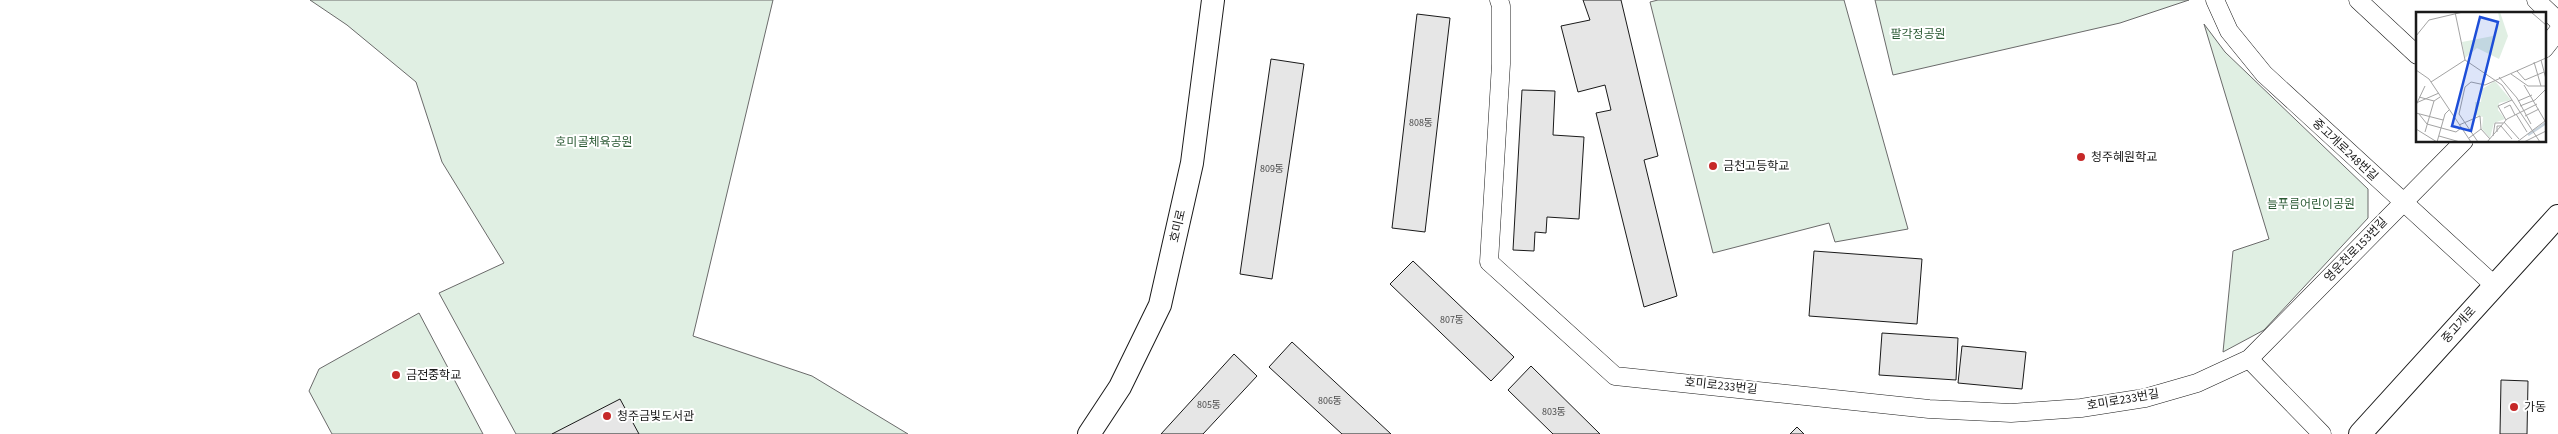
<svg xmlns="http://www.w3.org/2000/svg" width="2558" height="434" viewBox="0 0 2558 434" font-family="'Source Sans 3','Noto Sans KR',sans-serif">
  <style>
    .green { fill: #e0efe3; stroke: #6a6a6a }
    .building { fill: #e6e6e6; stroke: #1a1a1a }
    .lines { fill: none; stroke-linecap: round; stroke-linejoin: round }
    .minor-casing { stroke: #1a1a1a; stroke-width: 19 }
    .tertiary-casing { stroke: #1a1a1a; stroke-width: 24 }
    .minor { stroke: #fff; stroke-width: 18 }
    .tertiary { stroke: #fff; stroke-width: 22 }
    .poi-dot { fill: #c62828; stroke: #fff; stroke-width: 2 }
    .labels { text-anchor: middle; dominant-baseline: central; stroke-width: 4; stroke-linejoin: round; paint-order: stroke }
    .number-label { font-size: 10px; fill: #4d4d4d }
    .park-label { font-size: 12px; fill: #2b5a34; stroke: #fff }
    .street-label { font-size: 12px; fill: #1a1a1a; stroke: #fff }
    .poi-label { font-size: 12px; fill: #1a1a1a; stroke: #fff; text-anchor: start }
    .inset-river { fill: none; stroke: #c6d2dc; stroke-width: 2.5 }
    .inset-road { fill: none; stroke: #a3a3a3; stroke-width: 1 }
    .view { fill: #1d4ed8; fill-opacity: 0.15; stroke: #1d4ed8; stroke-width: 2.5 }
    .inset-edge { fill: none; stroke: #1a1a1a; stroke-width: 2.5 }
  </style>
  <rect width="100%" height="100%" fill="#fff"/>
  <g class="green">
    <polygon points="310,0 773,0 693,336 812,376 908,434 516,434 439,293 504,263 442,162 416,82 347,25"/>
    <polygon points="1658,0 1844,0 1908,229 1835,242 1829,223 1713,253 1650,2"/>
    <polygon points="1875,0 2189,0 2120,23 1893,75"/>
    <polygon points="2204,24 2225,52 2368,189 2368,218 2264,330 2223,352 2233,251 2269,239"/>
    <polygon points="419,313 483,434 332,434 309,391 319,369"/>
  </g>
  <g class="building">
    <polygon points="1583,0 1621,0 1658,156 1644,160 1677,296 1644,307 1596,113 1611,110 1605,85 1578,92 1561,26 1590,20"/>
    <polygon points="1417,14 1450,18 1425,232 1392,228"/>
    <polygon points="1271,59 1304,64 1272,279 1240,274"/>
    <polygon points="1522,90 1555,91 1553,135 1584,137 1579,219 1547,217 1546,233 1535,232 1534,251 1513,250"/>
    <polygon points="1814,251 1922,259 1917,324 1809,316"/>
    <polygon points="1413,261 1514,357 1491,381 1390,284"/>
    <polygon points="1882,333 1958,338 1956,380 1879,375"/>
    <polygon points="1292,342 1391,434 1342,434 1269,367"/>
    <polygon points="1962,346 2026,352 2022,389 1958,383"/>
    <polygon points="1234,354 1257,376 1203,434 1161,434"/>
    <polygon points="1531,366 1600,434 1553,434 1508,390"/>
    <polygon points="2501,380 2528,381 2527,434 2500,434"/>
    <polygon points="620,399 639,434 552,434"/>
    <polygon points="1797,427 1804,434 1790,434"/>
  </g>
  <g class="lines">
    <defs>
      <g id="minor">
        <polyline points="1499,0 1501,6 1501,64 1489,262 1615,376 1929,409 2011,413 2081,408 2145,398 2197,383 2249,359 2464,141"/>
        <polyline points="2215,0 2229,31 2264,74 2494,285"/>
        <polyline points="2358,0 2417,55"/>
        <polyline points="2536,0 2558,21"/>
        <polyline points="2544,49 2558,31"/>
        <polyline points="2249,359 2322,434"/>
      </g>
      <g id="tertiary">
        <polyline points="1089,434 1120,387 1160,305 1192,163 1213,0"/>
        <polyline points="2360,434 2558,216"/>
      </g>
    </defs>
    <use href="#minor" class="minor-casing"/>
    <use href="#tertiary" class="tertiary-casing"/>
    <use href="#minor" class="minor"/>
    <use href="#tertiary" class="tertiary"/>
  </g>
  <g class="poi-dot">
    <circle cx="2081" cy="157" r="5"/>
    <circle cx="1713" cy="166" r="5"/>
    <circle cx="396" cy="375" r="5"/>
    <circle cx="2514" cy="407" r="5"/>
    <circle cx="607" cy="416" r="5"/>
  </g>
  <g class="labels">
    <g class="number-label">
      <text x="1421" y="123">808동</text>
      <text x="1272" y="169">809동</text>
      <text x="1452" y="320">807동</text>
      <text x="1330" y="401">806동</text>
      <text x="1209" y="405">805동</text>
      <text x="1554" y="412">803동</text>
    </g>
    <g class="park-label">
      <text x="1918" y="34">팔각정공원</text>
      <text x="594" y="142">호미골체육공원</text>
      <text x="2311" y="204">늘푸름어린이공원</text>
    </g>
    <g class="street-label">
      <text transform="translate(2345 150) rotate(43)">중고개로248번길</text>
      <text transform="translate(1178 226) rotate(-77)">호미로</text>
      <text transform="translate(2356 250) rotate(-46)">영운천로153번길</text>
      <text transform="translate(2459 325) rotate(-48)">중고개로</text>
      <text transform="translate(1721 386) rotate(6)">호미로233번길</text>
      <text transform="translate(2123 400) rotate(-10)">호미로233번길</text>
    </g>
    <g class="poi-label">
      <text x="2091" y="157">청주혜원학교</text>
      <text x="1723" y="166">금천고등학교</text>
      <text x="406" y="375">금전중학교</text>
      <text x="2524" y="407">가동</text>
      <text x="617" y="416">청주금빛도서관</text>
    </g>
  </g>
  <g transform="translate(2416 12)">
    <rect width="130" height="130" fill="#fff"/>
    <path d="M82,0H84L92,24L83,47L61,36L49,46L46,30L77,24L84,10ZM79,69L95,88L83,91L82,98L89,107L78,111L74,126L66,117L67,105L59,103V90H65L66,77Z" fill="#e0efe3"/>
    <path class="inset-river" d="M112,123L130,111"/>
    <path class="inset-road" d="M39,0L49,48L86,73L124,130M115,0L130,13M0,24L13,8L47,0M125,48L130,67M118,50L125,74M0,58L13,67L55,130M101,59L109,68L128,60M95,62L112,74H130M83,65L101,86L115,112M15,70L49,48M108,73L129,109M3,85L18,89L24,85M102,89L116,83M0,91L23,81M0,93L9,74M104,94L119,88L130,77M88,96L94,93L99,103M0,101L27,108M3,102L11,112L40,120L45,116M100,102L111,120M109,104L123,97M90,108L82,94L96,88M88,110L103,127M43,113L64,104L65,117L74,127M0,117L21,130M9,120L18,89M81,120V114H85L96,127M23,124L44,130M77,124L79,111H87M53,126L65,117M21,130L29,102L33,98M62,130L43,102L49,75L55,70L69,73L130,46M71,130L91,107L121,92M101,130L129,109M108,130L130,119"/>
    <path class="view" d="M64,5L82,10L55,119L36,114Z"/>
    <rect width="130" height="130" class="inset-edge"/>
  </g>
</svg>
